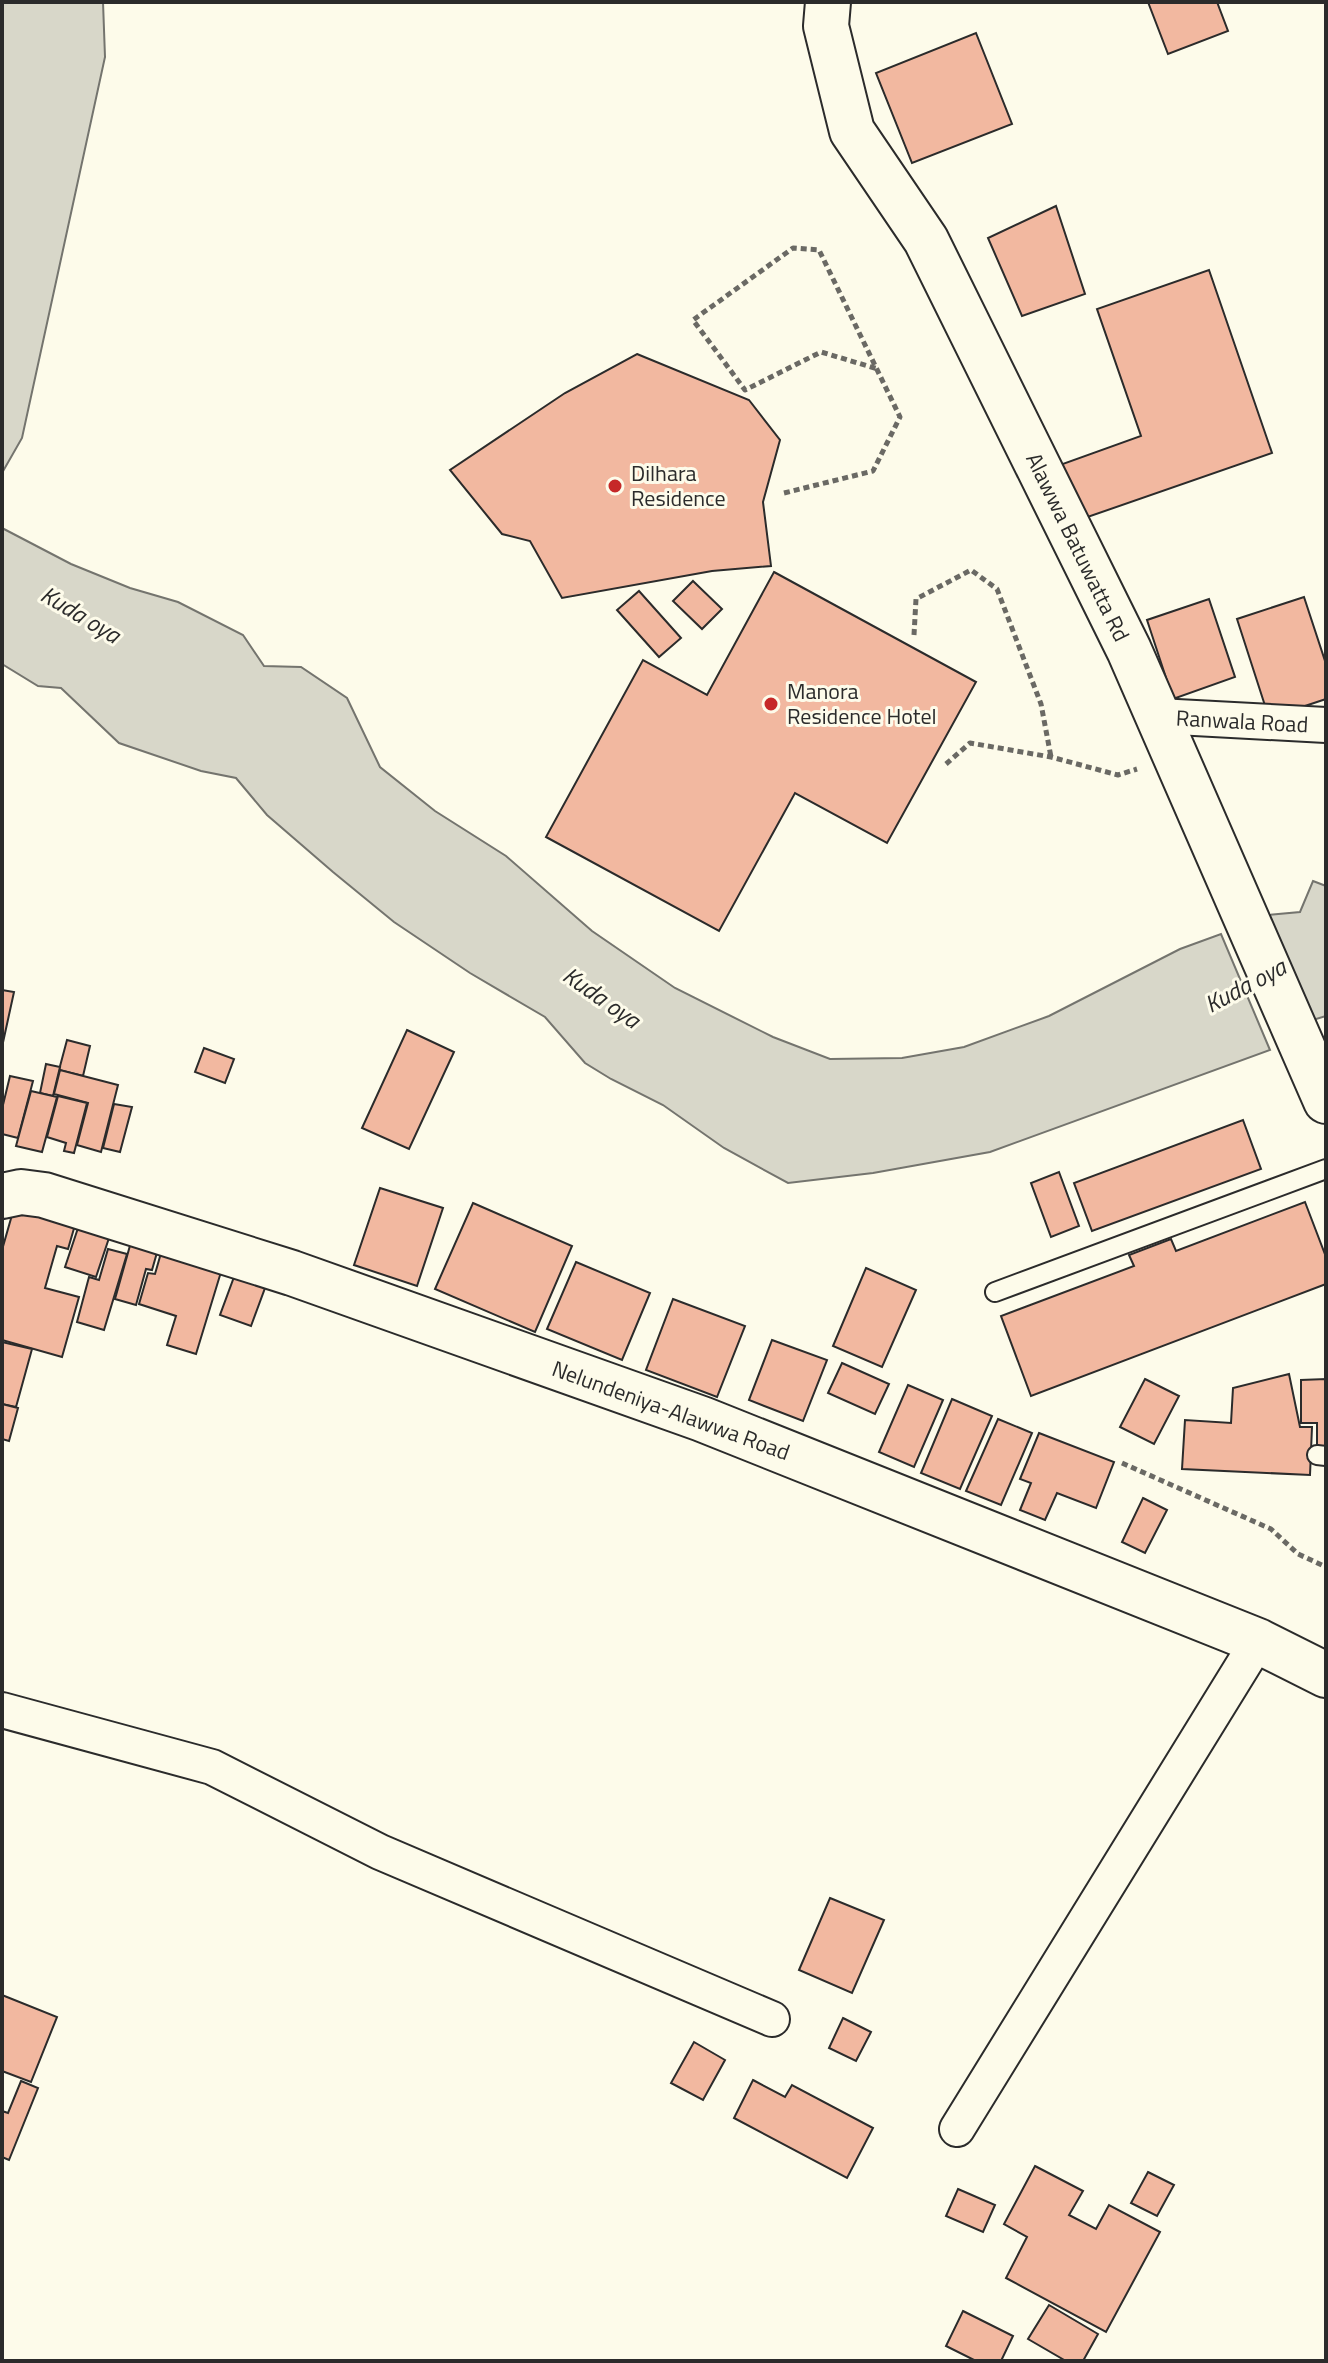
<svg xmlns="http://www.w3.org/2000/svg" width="1328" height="2363" viewBox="0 0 1328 2363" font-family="'Titillium Web',sans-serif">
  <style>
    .water { fill: #d8d7c9; stroke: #74746e; stroke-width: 2 }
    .building { fill: #f2b8a0; stroke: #2b2b2b; stroke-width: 2 }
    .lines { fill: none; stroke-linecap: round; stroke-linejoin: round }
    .lane-casing { stroke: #2b2b2b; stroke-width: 22 }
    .street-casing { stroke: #2b2b2b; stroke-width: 38 }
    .secondary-casing { stroke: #2b2b2b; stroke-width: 48 }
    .primary-casing { stroke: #2b2b2b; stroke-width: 48 }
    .path { stroke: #6a6964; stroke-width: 5; stroke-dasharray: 6 4; stroke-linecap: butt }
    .lane { stroke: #fdfbea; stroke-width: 18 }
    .street { stroke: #fdfbea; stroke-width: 34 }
    .secondary { stroke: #fdfbea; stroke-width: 44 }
    .primary { stroke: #fdfbea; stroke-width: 44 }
    .poi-dot { fill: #c62828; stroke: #fdfbea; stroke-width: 3 }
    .labels { text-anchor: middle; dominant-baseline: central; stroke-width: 6; stroke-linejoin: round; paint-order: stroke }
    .poi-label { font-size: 22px; fill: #2b2b2b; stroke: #fdfbea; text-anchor: start }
    .street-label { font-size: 22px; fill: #2b2b2b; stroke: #fdfbea }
    .water-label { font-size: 24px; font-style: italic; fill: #2b2b2b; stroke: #fdfbea }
  </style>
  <rect width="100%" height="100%" fill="#fdfbea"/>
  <g class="water">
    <polygon points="2,2 103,2 105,57 22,438 2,473"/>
    <polygon points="2,528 71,564 130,588 178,602 243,635 264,666 301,667 347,698 380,767 435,811 506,856 592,931 675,988 773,1037 830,1059 902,1058 964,1047 1049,1016 1180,949 1221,934 1270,1050 990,1152 873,1173 788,1183 724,1148 663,1105 611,1079 585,1063 545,1017 470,973 394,922 333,872 267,815 236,778 201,771 119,743 61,688 38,686 2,664"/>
    <polygon points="1313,881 1326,886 1326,1016 1306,1022 1258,916 1300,912"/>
  </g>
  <g class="building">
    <polygon points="1148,2 1217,2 1228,31 1168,54"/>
    <polygon points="976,33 1012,124 912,163 876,73"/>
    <polygon points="1056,206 1085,294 1022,316 988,238"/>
    <polygon points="1209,270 1272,453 1076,521 1057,466 1141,436 1097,309"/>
    <polygon points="637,354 749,400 780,440 763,502 771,566 712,571 562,598 530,541 502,534 450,470 565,393"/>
    <polygon points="774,572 976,682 887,843 795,793 719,931 546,837 643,660 707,695"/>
    <polygon points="693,581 722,609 702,629 673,601"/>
    <polygon points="639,591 681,638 659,657 617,610"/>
    <polygon points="1304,597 1326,664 1326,699 1269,718 1237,619"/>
    <polygon points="1209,599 1235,677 1173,699 1147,620"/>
    <polygon points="2,990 14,992 2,1047"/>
    <polygon points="407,1030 454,1052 409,1149 362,1128"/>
    <polygon points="67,1040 90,1046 83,1076 59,1070"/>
    <polygon points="204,1048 234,1059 225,1083 195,1072"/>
    <polygon points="46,1064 60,1067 53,1096 40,1093"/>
    <polygon points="60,1070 118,1085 101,1152 77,1145 88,1103 54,1094"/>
    <polygon points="10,1076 33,1081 18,1138 2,1134 2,1109"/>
    <polygon points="31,1091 57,1097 42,1152 16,1146"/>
    <polygon points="58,1096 87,1103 74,1153 64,1151 66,1143 47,1137"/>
    <polygon points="114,1104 132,1107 120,1152 103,1148"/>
    <polygon points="1243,1120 1261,1169 1092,1231 1074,1183"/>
    <polygon points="1059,1172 1079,1226 1051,1237 1031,1183"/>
    <polygon points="380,1188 443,1208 417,1286 354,1265"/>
    <polygon points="1305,1202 1326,1257 1326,1284 1031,1396 1001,1316 1134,1266 1129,1255 1171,1239 1176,1251"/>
    <polygon points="473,1203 572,1246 535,1332 435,1289"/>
    <polygon points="14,1208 75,1225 68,1249 57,1246 45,1288 79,1297 62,1357 2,1340 2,1250"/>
    <polygon points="79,1225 110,1235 96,1277 65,1267"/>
    <polygon points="131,1242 158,1249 152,1270 146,1269 136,1305 115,1299"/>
    <polygon points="108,1249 127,1254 104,1330 77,1322 89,1277 99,1280"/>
    <polygon points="161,1253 221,1272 196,1354 167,1345 176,1316 139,1304 148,1273 155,1274"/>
    <polygon points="576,1262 650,1293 622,1360 547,1329"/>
    <polygon points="866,1268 916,1290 882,1367 833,1346"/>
    <polygon points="234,1277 265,1288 251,1326 220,1315"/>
    <polygon points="673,1299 745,1326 717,1397 646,1370"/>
    <polygon points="772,1340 827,1360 803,1421 749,1400"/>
    <polygon points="2,1342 32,1349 16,1407 2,1404"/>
    <polygon points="842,1363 889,1384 875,1414 828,1393"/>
    <polygon points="1289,1374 1300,1427 1312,1427 1310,1475 1182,1469 1185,1420 1231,1423 1233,1388"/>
    <polygon points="1145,1379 1179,1396 1154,1444 1120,1427"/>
    <polygon points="1326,1379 1326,1446 1317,1446 1317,1423 1301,1423 1301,1380"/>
    <polygon points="908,1385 943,1400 914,1467 879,1452"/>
    <polygon points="952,1399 992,1416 960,1489 921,1473"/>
    <polygon points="2,1404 18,1408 9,1441 2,1439"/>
    <polygon points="998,1419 1032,1433 1001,1505 966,1491"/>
    <polygon points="1039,1433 1114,1462 1096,1508 1057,1493 1045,1520 1020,1510 1031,1483 1020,1479"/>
    <polygon points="1143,1498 1167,1510 1145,1553 1122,1542"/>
    <polygon points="830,1898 884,1920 852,1993 799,1970"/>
    <polygon points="2,1995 57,2017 31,2082 2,2071"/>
    <polygon points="843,2018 871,2032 856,2061 829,2048"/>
    <polygon points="694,2042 725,2060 703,2100 671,2083"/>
    <polygon points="753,2080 785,2097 792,2085 873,2128 847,2178 734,2118"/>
    <polygon points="21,2081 38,2088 9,2160 2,2157 2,2111 8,2113"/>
    <polygon points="1035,2166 1083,2191 1069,2215 1096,2229 1109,2205 1160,2232 1106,2332 1006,2278 1027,2237 1004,2224"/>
    <polygon points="1148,2172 1174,2185 1157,2216 1131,2203"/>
    <polygon points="958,2189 995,2205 983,2232 946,2216"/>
    <polygon points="1049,2305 1098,2334 1083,2361 1066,2361 1028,2339"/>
    <polygon points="963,2311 1013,2336 1001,2361 976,2361 946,2346"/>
  </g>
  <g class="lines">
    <defs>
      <g id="lane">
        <polyline points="995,1292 1326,1169"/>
        <polyline points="1317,1455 1326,1456"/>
      </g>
      <g id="street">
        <polyline points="1158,716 1326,725"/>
        <polyline points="2,1710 212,1767 380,1852 772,2019"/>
        <polyline points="957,2129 1258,1641"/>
      </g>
      <polyline id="secondary" points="828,2 826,26 852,131 926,240 1129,650 1326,1101"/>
      <polyline id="primary" points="2,1196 21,1192 44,1195 292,1273 702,1419 1258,1641 1326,1675"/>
    </defs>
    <use href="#lane" class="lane-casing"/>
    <use href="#street" class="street-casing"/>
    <use href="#secondary" class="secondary-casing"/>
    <use href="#primary" class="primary-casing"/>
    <g class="path">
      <polyline points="784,493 873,471 900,417 819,250 793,248 693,320 745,390 821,352 878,369"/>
      <polyline points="914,635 916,599 971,570 997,589 1041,704 1051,757"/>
      <polyline points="946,764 970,743 1051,757 1118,775 1137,769"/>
      <polyline points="1122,1463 1271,1529 1298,1554 1326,1567"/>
    </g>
    <use href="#lane" class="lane"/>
    <use href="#street" class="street"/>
    <use href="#secondary" class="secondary"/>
    <use href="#primary" class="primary"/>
  </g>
  <g class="poi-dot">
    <circle cx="615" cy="486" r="8"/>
    <circle cx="771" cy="704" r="8"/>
  </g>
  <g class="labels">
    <g class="poi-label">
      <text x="631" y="473">Dilhara<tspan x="631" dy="25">Residence</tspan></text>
      <text x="787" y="691">Manora<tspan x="787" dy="25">Residence Hotel</tspan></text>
    </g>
    <g class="street-label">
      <text transform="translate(1078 547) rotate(64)">Alawwa Batuwatta Rd</text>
      <text transform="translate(1242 721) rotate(3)">Ranwala Road</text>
      <text transform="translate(671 1410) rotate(20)">Nelundeniya-Alawwa Road</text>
    </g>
    <g class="water-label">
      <text transform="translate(81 614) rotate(31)">Kuda oya</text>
      <text transform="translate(1245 985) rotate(-28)">Kuda oya</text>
      <text transform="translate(602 997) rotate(35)">Kuda oya</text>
    </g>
  </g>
  <rect width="1328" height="2363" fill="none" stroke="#2b2b2b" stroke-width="8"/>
</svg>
